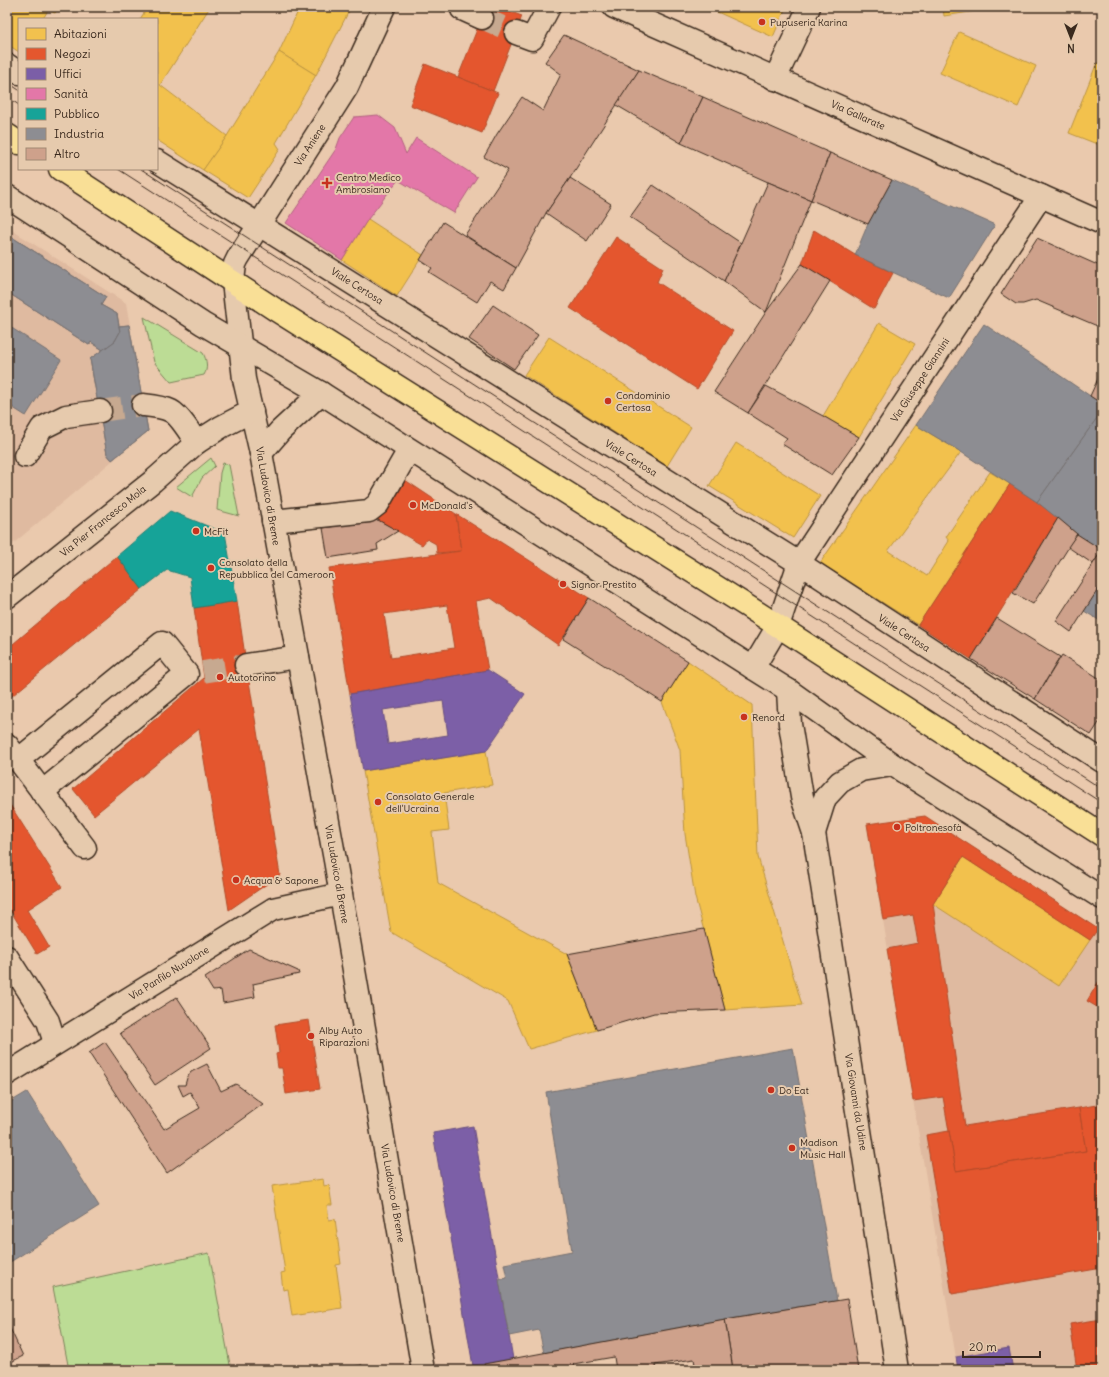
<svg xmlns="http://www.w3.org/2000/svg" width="1109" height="1377" viewBox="0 0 1109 1377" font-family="Delius,sans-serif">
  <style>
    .built { fill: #dfbaa0 }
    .green { fill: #bcdc95; stroke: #7c835a }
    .homes { fill: #f2c14e; stroke: #bb9440 }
    .shops { fill: #e4572e; stroke: #b14a29; fill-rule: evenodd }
    .offices { fill: #7b5ea7; stroke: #684e7e; fill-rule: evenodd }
    .health { fill: #e377a8; stroke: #b1607f }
    .public { fill: #17a398; stroke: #227f73 }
    .industry { fill: #8d8d92; stroke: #746f6f }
    .building { fill: #cea18b; stroke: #3b2a1e }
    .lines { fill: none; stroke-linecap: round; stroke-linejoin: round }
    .minor-tunnel { stroke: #c7a990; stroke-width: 22; stroke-dasharray: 22 11; stroke-linecap: butt }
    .minor-casing { stroke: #3b2a1e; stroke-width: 25 }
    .major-casing { stroke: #3b2a1e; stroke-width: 25 }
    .minor { stroke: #e6caad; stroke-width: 22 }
    .major { stroke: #f9df96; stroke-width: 22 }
    .tram { stroke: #3b2a1e; stroke-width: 1 }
    .poi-dot { fill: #c8321e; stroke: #e6caad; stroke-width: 1.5 }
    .labels { text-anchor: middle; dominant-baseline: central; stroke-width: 4; stroke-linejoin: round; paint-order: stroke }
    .poi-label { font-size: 10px; fill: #3b2a1e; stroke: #e6caad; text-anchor: start }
    .street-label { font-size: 10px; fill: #3b2a1e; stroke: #e6caad }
  </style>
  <rect width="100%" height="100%" fill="#eac9ad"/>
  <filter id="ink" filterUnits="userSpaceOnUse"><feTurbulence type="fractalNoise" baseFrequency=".025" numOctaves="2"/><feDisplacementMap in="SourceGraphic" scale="8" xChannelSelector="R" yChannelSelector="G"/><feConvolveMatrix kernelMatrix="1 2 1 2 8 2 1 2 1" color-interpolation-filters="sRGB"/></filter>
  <g filter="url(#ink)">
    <g class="built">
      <polygon points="7,227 126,303 148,431 9,547 7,546"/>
      <polygon points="925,816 1102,931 1102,1370 958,1370 867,824"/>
    </g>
    <g class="green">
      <path d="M144,317L203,353C207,360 208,369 204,375L171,382L154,362Z"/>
      <polygon points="211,458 215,466 202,478 192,497 176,487"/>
      <polygon points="223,463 229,465 239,516 217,510 220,473"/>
      <polygon points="209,1253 231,1370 69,1370 53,1287"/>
    </g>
    <g class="homes">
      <polygon points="7,7 59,7 55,13 48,10 43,19 19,19 19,52 7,44"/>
      <polygon points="148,7 210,7 160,85 227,136 203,170 157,140 157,19 140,19"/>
      <polygon points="300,7 351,7 316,75 279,52"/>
      <polygon points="706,7 786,7 773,37"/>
      <polygon points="943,7 989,7 989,9 944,16"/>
      <polygon points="959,32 1036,66 1018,107 940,73"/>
      <polygon points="279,52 316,75 276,143 280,149 248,198 203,170 227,136"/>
      <polygon points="1102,58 1102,146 1069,133 1096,65"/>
      <polygon points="368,219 423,255 397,296 342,260"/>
      <polygon points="879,323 915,344 859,437 823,416"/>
      <polygon points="549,337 691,427 667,466 524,375"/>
      <polygon points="916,425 961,452 888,551 927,576 949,541 946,537 990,472 1010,484 918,625 820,563"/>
      <polygon points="736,443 820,496 793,538 709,486"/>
      <polygon points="688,661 752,705 758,857 802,1005 725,1010 695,897 685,834 680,750 662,702"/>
      <polygon points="486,751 492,785 444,793 449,830 432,832 438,883 567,954 597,1030 529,1049 508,1001 391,932 363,771"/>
      <polygon points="963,857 1090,940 1059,986 933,904"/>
      <polygon points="323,1179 324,1186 329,1185 332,1205 327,1205 329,1220 335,1219 341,1264 336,1265 342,1308 292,1316 288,1289 283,1290 281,1273 285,1272 272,1186"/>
    </g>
    <g class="shops">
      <polygon points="486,7 497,7 522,16 493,91 458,77"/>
      <polygon points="425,64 498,93 482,133 410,105"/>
      <polygon points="814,230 855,255 893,273 874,309 802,264"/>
      <polygon points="616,237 663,268 657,282 733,331 697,389 570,308"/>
      <polygon points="405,480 456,514 461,551 437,553 436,544 427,539 422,545 378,520"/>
      <polygon points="1010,484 1037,502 1058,518 971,659 918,625"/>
      <path d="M456,514L589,598L558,645L491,598L476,601L488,670L350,694L329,568L461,551ZM447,605L454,648L391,658L384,614Z"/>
      <polygon points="117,556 142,589 7,700 7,649"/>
      <polygon points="237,601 245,656 280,875 229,910 199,729 94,815 73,789 204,678 194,608"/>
      <polygon points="7,800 62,887 27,910 49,947 37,954 7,905"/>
      <polygon points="925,816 1098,929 1090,940 963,857 933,904 965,1126 1079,1108 1086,1151 956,1171 943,1097 913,1101 887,949 918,943 913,915 883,920 867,824"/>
      <polygon points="1102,976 1102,1010 1087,1001"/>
      <polygon points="309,1020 320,1089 286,1094 282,1068 278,1068 276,1054 279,1053 275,1025"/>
      <polygon points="1102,1104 1102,1268 952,1294 926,1135 949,1131 956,1171 1086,1151 1079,1108"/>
      <polygon points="1102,1319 1102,1370 1077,1370 1070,1324"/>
    </g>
    <g class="offices">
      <path d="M488,670L525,694L486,751L363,771L350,694ZM443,701L448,735L388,744L383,710Z"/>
      <polygon points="473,1126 513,1359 473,1366 433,1133"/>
      <polygon points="1009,1348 1013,1370 958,1370 956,1357"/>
    </g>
    <polygon class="health" points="378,115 395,128 406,154 416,138 477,177 454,213 398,180 368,219 342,260 286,223 336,149 340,138 354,117"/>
    <polygon class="public" points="170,511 225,533 237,601 194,608 190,577 167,570 142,589 117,556"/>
    <g class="industry">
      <polygon points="892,180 995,225 949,298 855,255 868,224"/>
      <polygon points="7,234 106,297 101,305 117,314 119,326 129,325 148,431 112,460 107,454 90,359 103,350 91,342 89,345 7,292"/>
      <polygon points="7,234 106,297 101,305 117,314 120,332 115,341 103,350 91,342 89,345 7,292"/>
      <polygon points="984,324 1102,404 1102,411 1037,502 961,452 916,425"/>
      <polygon points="7,325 61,360 26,416 7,404"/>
      <polygon points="129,325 148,431 112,460 107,454 90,359 115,341 120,332 119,326"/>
      <polygon points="1102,411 1102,550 1077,534 1037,502"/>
      <polygon points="1102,583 1102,622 1084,611"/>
      <polygon points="793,1048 837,1301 725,1319 544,1353 539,1330 509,1336 499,1280 507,1278 504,1264 572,1251 546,1092"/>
      <polygon points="27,1092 99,1206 7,1264 7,1104"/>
    </g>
    <g class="building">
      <polygon points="564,35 639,70 570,178 546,213 516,268 465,235 508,170 484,157 497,134 522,97 543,111 561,74 545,62"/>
      <polygon points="639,70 703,97 681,143 616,105"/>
      <polygon points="703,97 830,153 811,200 768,182 681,143"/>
      <polygon points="830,153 892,180 868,224 811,200"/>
      <polygon points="570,178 611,204 587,241 546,213"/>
      <polygon points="768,182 811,200 766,312 724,281"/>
      <polygon points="653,185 741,243 724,281 630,217"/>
      <polygon points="443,222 516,268 504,289 490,281 477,302 429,272 432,268 420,260"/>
      <polygon points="1037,238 1102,267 1102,328 1036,300 1023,304 1016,304 1001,294"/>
      <polygon points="802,264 830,281 748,413 714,392 766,312"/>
      <polygon points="493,305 538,335 514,369 469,339"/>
      <polygon points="1102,370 1102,404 1090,396"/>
      <polygon points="766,386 823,416 859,437 832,475 782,444 787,438 748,413"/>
      <polygon points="1058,518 1077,534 1033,604 1013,593"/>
      <polygon points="378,520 398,531 377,544 378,550 328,558 323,528"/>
      <polygon points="1077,534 1102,550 1093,564 1068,547"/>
      <polygon points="1102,550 1102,583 1071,632 1056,621"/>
      <polygon points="589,598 688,661 662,702 563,639"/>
      <polygon points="997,618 1060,657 1035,699 971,659"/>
      <polygon points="1062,655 1102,680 1102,718 1091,735 1035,699"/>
      <polygon points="704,929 725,1010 654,1013 597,1030 567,954"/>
      <polygon points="249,949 298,971 299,974 253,984 255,997 223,1003 221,990 213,991 205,978"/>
      <polygon points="177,997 211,1048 155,1085 120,1033"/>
      <polygon points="105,1042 164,1129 200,1108 190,1092 183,1096 178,1085 185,1085 187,1078 191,1072 207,1064 221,1091 236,1084 263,1104 167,1173 89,1053"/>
      <polygon points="847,1299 858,1370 733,1370 725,1319"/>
      <polygon points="725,1319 733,1370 696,1370 694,1359 655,1365 656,1370 616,1370 614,1357 573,1364 574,1370 485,1370 484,1364"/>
      <polygon points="9,1326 23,1356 7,1364 7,1327"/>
      <polygon points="362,1365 363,1370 337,1370"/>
    </g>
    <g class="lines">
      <g class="minor-tunnel">
        <polyline points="482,18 516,33"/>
        <polyline points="100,411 143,405"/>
        <polyline points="203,672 246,665"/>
      </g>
      <defs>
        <g id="minor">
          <polyline points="384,7 347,87 238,258 235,264 233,281 244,379 261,453 335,860 423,1370"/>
          <polyline points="462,7 462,9 482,18"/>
          <polyline points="614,7 1102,223"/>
          <polyline points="516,33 532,39 549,7"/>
          <polyline points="7,65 19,73"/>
          <polyline points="775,79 809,7"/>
          <polyline points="157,161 799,563 1102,761"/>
          <polyline points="7,196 203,324 321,393 753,668 788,690 893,765 1102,898"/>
          <path d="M143,405C152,406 163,407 171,411C179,415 192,435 196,443"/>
          <polyline points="261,453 280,431 321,393"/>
          <polyline points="25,456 42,428 66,416 100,411"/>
          <polyline points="273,521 369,511 378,504 409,450"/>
          <polyline points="7,597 153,481 196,443 221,427 252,411"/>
          <polyline points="246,665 298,657"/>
          <polyline points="753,668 778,626 799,563 1041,196"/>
          <polyline points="788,690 790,724 802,797 814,833 897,1370"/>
          <polyline points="7,745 85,848"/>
          <polyline points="18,760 162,643 187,674 42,792"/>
          <polyline points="814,833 825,798 840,782 861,770 893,765"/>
          <polyline points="7,957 48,1021 55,1043"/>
          <polyline points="7,1074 273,909 341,894"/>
        </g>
        <g id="major">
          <polyline points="7,135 19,143"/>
          <polyline points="60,169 276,310 747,606 1102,835"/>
        </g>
      </defs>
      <use href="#minor" class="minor-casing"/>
      <use href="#major" class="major-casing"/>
      <use href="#minor" class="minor"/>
      <use href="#major" class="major"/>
      <g class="tram">
        <polyline points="7,82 19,90"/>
        <polyline points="7,97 19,105"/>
        <polyline points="118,169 1102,803"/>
        <polyline points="141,169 1102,789"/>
      </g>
    </g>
  </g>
  <g class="poi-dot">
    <circle cx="762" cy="22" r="4"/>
    <path d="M325 177h4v4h4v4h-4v4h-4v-4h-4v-4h4z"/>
    <circle cx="608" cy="401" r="4"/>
    <circle cx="413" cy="505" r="4"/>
    <circle cx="196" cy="531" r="4"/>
    <circle cx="211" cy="568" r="4"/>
    <circle cx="563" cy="584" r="4"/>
    <circle cx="220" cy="677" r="4"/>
    <circle cx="744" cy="717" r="4"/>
    <circle cx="378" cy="802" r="4"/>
    <circle cx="897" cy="827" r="4"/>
    <circle cx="236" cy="880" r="4"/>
    <circle cx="311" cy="1036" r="4"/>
    <circle cx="771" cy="1090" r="4"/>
    <circle cx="792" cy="1148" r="4"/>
  </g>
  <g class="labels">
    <g class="poi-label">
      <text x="770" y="22">Pupuseria Karina</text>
      <text x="336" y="177">Centro Medico<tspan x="336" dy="12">Ambrosiano</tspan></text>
      <text x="616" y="395">Condominio<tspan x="616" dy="12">Certosa</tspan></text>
      <text x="421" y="505">McDonald's</text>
      <text x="204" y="531">McFit</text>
      <text x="219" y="562">Consolato della<tspan x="219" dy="12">Repubblica del Cameroon</tspan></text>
      <text x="571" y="584">Signor Prestito</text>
      <text x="228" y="677">Autotorino</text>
      <text x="752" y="717">Renord</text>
      <text x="386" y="796">Consolato Generale<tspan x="386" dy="12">dell'Ucraina</tspan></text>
      <text x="905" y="827">Poltronesofà</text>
      <text x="244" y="880">Acqua &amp; Sapone</text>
      <text x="319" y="1030">Alby Auto<tspan x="319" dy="12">Riparazioni</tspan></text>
      <text x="779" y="1090">Do Eat</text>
      <text x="800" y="1142">Madison<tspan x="800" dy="12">Music Hall</tspan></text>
    </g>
    <g class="street-label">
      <text transform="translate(858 115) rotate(24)">Via Gallarate</text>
      <text transform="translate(310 145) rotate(-57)">Via Aniene</text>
      <text transform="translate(357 286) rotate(32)">Viale Certosa</text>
      <text transform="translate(920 380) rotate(-57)">Via Giuseppe Giannini</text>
      <text transform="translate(631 458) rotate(32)">Viale Certosa</text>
      <text transform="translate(268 496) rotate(80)">Via Ludovico di Breme</text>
      <text transform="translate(103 521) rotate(-39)">Via Pier Francesco Mola</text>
      <text transform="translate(904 633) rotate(33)">Viale Certosa</text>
      <text transform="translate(337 874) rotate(80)">Via Ludovico di Breme</text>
      <text transform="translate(169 973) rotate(-32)">Via Panfilo Nuvolone</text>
      <text transform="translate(856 1102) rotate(81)">Via Giovanni da Udine</text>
      <text transform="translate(393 1193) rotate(80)">Via Ludovico di Breme</text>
    </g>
  </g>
  <rect width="1109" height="1377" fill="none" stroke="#e6caad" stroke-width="24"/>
  <rect x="12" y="12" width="1085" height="1353" fill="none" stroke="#3b2a1e" stroke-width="1.5" filter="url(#ink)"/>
  <rect x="18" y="18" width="140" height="152" fill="#e6caad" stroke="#a28a74"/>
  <rect x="26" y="28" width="20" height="12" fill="#f2c14e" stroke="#a28a74"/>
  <text x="54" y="38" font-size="12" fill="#3b2a1e">Abitazioni</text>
  <rect x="26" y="48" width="20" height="12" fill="#e4572e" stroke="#a28a74"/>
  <text x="54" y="58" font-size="12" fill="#3b2a1e">Negozi</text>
  <rect x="26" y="68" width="20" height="12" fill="#7b5ea7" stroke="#a28a74"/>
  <text x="54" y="78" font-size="12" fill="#3b2a1e">Uffici</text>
  <rect x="26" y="88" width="20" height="12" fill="#e377a8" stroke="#a28a74"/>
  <text x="54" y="98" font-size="12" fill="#3b2a1e">Sanità</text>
  <rect x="26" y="108" width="20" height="12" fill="#17a398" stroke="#a28a74"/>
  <text x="54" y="118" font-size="12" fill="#3b2a1e">Pubblico</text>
  <rect x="26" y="128" width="20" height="12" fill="#8d8d92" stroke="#a28a74"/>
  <text x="54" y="138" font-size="12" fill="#3b2a1e">Industria</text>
  <rect x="26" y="148" width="20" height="12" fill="#cea18b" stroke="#a28a74"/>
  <text x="54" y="158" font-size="12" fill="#3b2a1e">Altro</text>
  <g transform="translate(1071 38) rotate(180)" stroke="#e6caad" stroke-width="3" paint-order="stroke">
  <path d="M0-3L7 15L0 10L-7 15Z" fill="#3b2a1e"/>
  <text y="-6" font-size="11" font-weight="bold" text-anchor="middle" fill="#3b2a1e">N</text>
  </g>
  <path d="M963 1351v6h77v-6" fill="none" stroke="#3b2a1e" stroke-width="2"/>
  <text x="969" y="1351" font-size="12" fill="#3b2a1e" stroke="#e6caad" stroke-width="3" paint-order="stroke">20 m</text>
</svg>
